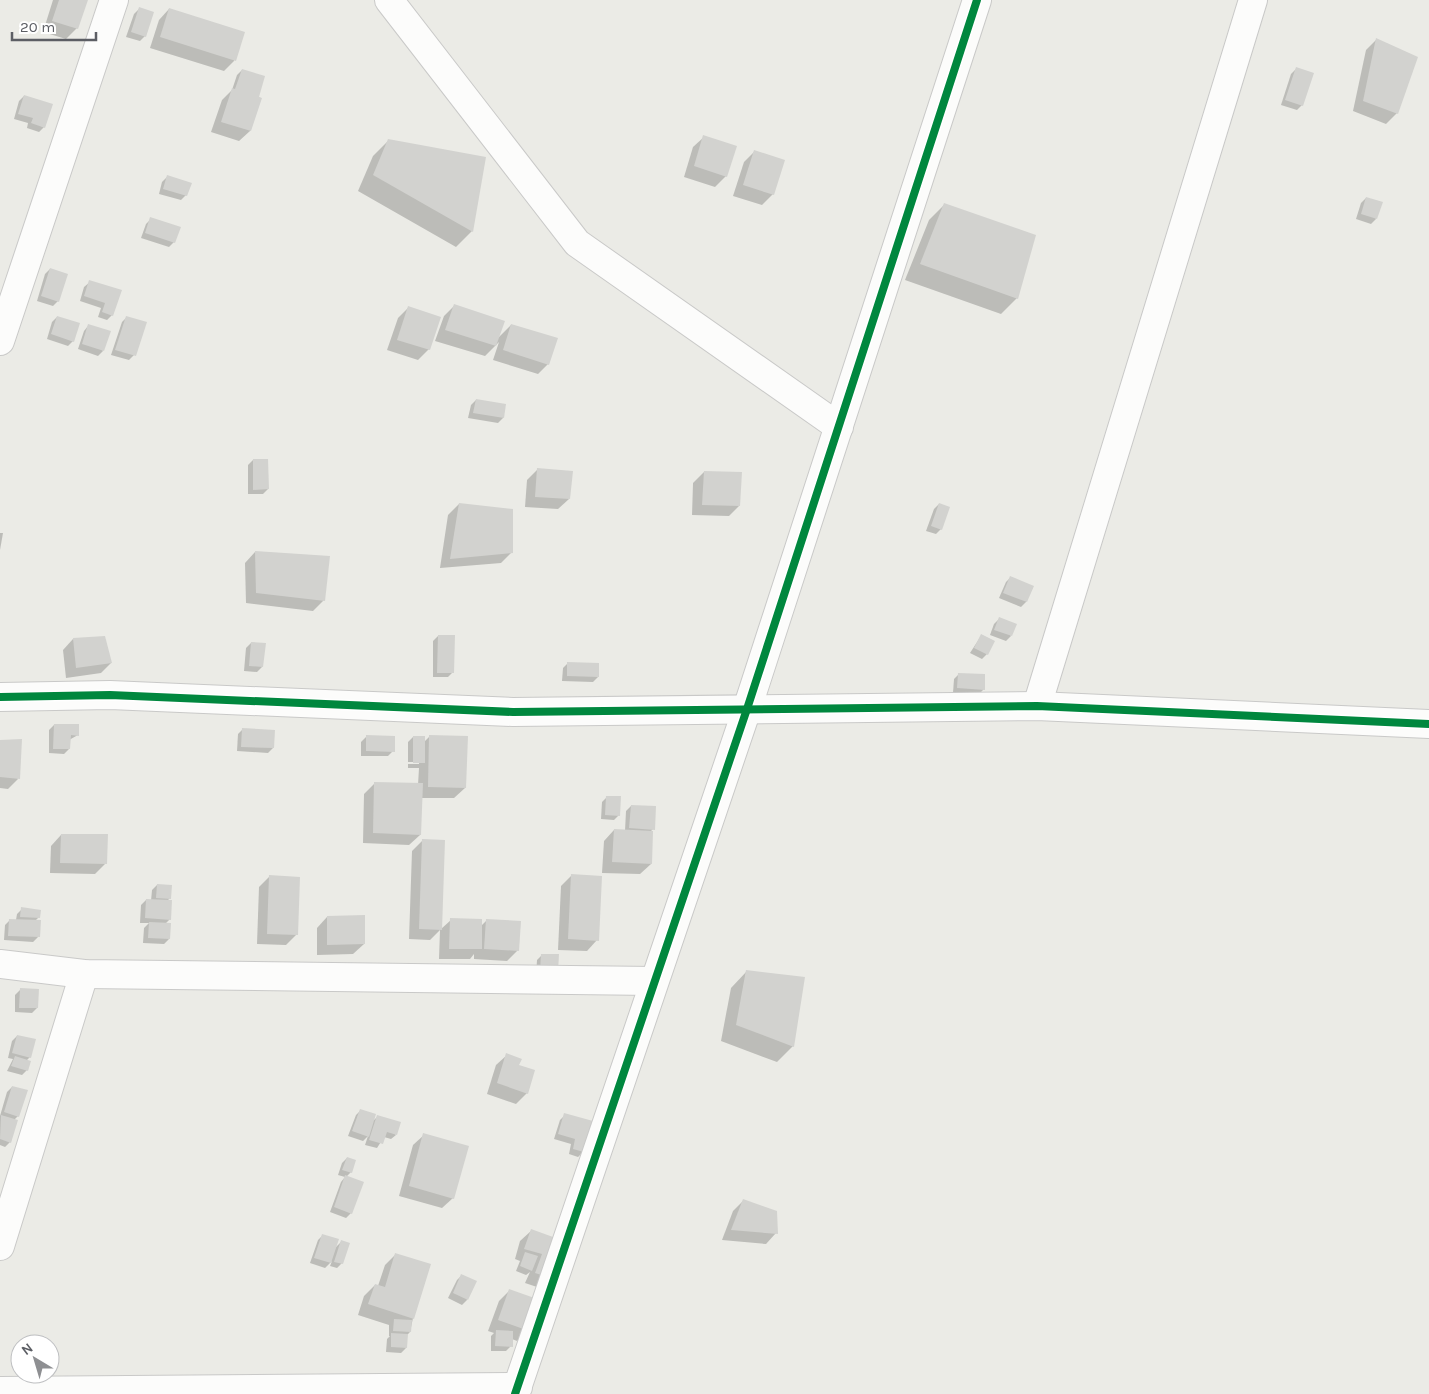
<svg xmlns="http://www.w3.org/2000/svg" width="1429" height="1394" viewBox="0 0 1429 1394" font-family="Karla,sans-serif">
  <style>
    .shadow { fill: #0003 }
    .building { fill: #d2d2cf }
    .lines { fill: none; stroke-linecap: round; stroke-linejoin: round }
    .minor-casing { stroke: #c9c9c8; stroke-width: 30 }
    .minor { stroke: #fcfcfb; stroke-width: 28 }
    .cycleway-casing { stroke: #fff; stroke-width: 11 }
    .cycleway { stroke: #00873e; stroke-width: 8 }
  </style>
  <rect width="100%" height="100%" fill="#ebebe6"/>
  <g class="shadow">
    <polygon points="53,0 86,0 77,28 66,39 43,32"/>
    <polygon points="139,9 145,36 140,41 126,37 134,14"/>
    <polygon points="169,9 243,33 234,61 224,71 150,48 159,20"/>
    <polygon points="1376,40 1397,113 1386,124 1353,111 1366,50"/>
    <polygon points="1296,69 1302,105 1297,110 1281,105 1291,74"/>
    <polygon points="242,70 257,97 261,98 250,131 239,141 211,132 222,100 232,90 237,75"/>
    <polygon points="24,96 44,127 39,132 27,128 28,123 14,119 19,101"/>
    <polygon points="704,137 726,176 715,187 684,177 693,147"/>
    <polygon points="389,140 472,231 456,247 358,191 373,156"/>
    <polygon points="754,152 773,194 762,205 733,196 744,162"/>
    <polygon points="167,177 186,195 181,200 159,194 162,182"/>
    <polygon points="1366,198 1376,219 1371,224 1356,219 1361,203"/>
    <polygon points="945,204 1017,298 1001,314 905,280 929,220"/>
    <polygon points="151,219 174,242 169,247 141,238 146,224"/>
    <polygon points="50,269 58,301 53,306 37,301 45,274"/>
    <polygon points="90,282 120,291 112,315 107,320 98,317 101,308 80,301 84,287"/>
    <polygon points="454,306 497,339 511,325 548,364 538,374 493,360 499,342 485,356 435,341 444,316"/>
    <polygon points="408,308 429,349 418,360 387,350 398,318"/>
    <polygon points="57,317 73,341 68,346 47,339 52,322"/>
    <polygon points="127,317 134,355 129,360 111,355 122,322"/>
    <polygon points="88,326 103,351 98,356 78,349 84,331"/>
    <polygon points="476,400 505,405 503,418 498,423 468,418 471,405"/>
    <polygon points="253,460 268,489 263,494 248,494 248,465"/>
    <polygon points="537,470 569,499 558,509 525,507 527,480"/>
    <polygon points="704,472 739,506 729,516 692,515 693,483"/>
    <polygon points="459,504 512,552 501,563 440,568 448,515"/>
    <polygon points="939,504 941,529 936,534 926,531 934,509"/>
    <polygon points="0,533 3,533 0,550"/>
    <polygon points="255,552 324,600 313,611 246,603 245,563"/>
    <polygon points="1011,577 1033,587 1026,602 1021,607 999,598 1006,582"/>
    <polygon points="999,619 1011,636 1006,641 990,635 994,624"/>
    <polygon points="438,636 453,672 448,677 433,677 433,641"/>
    <polygon points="981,636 987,654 982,659 970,653"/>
    <polygon points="73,639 111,663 101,673 66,678 63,650"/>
    <polygon points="251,643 262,667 257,672 244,671 246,648"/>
    <polygon points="568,663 598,677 593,682 562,681 563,668"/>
    <polygon points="959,674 984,689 979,694 953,693 954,679"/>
    <polygon points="54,725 78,735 69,740 69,749 64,754 49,753 49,730"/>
    <polygon points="243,729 273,748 268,753 237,751 238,734"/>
    <polygon points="430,736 465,788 454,798 421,798 420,835 409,845 363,843 364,794 375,783 418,785 419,768 408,768 408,764 419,764 419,762 408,762 408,742 413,737 424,742"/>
    <polygon points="366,737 393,751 388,756 361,756 361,742"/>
    <polygon points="0,741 18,779 8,789 0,788"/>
    <polygon points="607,797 619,815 614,820 601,819 602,802"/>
    <polygon points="631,806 653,829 650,832 651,864 640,874 602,873 604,841 614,830 625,831 626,811"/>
    <polygon points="61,835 106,863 95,874 50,873 51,846"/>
    <polygon points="423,840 441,929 451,920 481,926 487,920 518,950 507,961 474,959 474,954 470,959 439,959 440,930 430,940 409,939 412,851"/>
    <polygon points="572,875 597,940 587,951 558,950 561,886"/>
    <polygon points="269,877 297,934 286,945 257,944 259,887"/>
    <polygon points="157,885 170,898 167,901 170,919 165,924 169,939 164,944 143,943 144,928 149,923 140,923 141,905 146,900 151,901 152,890"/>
    <polygon points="22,909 39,917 35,921 38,937 33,942 4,940 5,925 10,920 16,920 17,914"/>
    <polygon points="327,917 364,944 353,954 317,955 317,928"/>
    <polygon points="542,955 558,955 536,975 537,960"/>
    <polygon points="747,971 793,1046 777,1062 721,1041 731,988"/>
    <polygon points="20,990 37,1008 32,1013 15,1012 15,995"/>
    <polygon points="17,1036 30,1057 26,1061 27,1070 22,1075 7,1071 13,1059 8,1058 12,1041"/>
    <polygon points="507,1055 527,1093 516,1104 487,1094 496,1065"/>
    <polygon points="12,1087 18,1116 14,1120 10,1142 5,1147 0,1145 0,1116 7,1092"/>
    <polygon points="361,1110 373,1121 378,1116 396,1135 391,1139 384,1137 377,1148 365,1145 368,1136 363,1141 348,1136 356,1115"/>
    <polygon points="565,1115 583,1152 578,1157 569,1154 571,1144 554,1139 560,1120"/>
    <polygon points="424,1135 453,1198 442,1208 399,1196 413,1145"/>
    <polygon points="347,1158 351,1172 346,1177 351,1213 346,1218 330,1212 341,1182 345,1177 338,1175 342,1163"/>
    <polygon points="743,1201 776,1233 766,1244 722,1240 733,1211"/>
    <polygon points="531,1231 563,1242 540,1288 525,1283 530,1272 526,1275 516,1271 520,1261 515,1259 520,1241"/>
    <polygon points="323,1235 335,1248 342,1241 342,1263 337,1268 330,1266 332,1261 325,1268 310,1263 318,1240"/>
    <polygon points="396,1254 413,1318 410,1332 407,1335 406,1348 401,1353 386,1352 387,1339 390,1336 389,1336 389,1325 358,1315 364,1296 375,1285 378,1286 385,1265"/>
    <polygon points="462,1275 467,1300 462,1305 448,1298 457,1280"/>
    <polygon points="509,1291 528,1330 517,1341 512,1339 511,1346 506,1351 491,1351 491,1336 494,1333 488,1331 499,1301"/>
  </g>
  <g class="building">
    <polygon points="59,0 88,0 78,29 52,21"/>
    <polygon points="139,7 154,12 146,37 131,32"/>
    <polygon points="169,8 245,32 236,61 160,37"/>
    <polygon points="1376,38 1418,57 1398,114 1363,101"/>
    <polygon points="1296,67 1314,73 1303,106 1285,100"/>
    <polygon points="242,69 265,76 259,97 262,98 251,131 221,122 232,88 235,89"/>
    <polygon points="24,95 53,104 45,128 31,123 33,118 18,114"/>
    <polygon points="703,135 737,146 727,177 694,166"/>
    <polygon points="388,139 486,157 473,232 373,175"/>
    <polygon points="754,150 785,160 774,195 743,185"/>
    <polygon points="167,175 192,183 187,196 163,189"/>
    <polygon points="1366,197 1383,202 1377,219 1361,214"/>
    <polygon points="944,203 1036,235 1018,299 920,264"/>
    <polygon points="150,217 181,227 175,243 145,233"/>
    <polygon points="50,268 68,274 59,302 41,296"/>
    <polygon points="89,280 122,290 113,316 102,312 105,303 84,296"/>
    <polygon points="454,304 505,321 496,346 445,330"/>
    <polygon points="408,306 441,317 430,350 397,340"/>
    <polygon points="57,316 80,323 74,342 51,334"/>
    <polygon points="126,316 147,322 136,356 115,350"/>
    <polygon points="88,324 111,331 104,351 82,344"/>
    <polygon points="511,324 558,338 549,365 503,350"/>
    <polygon points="476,399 506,404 504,418 473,413"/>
    <polygon points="253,459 268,459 269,489 253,490"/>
    <polygon points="537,468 573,471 570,499 535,497"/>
    <polygon points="704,471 742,472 740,506 702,505"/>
    <polygon points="459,503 513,509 513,553 450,559"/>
    <polygon points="939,503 950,507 942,530 931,526"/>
    <polygon points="255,551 330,556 325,601 256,593"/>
    <polygon points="1010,576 1034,586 1027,602 1003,593"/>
    <polygon points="999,617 1017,624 1012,636 994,630"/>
    <polygon points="981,634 995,641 988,655 974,648"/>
    <polygon points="438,635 455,635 454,673 437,673"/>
    <polygon points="105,636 112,663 76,668 73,638"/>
    <polygon points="251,642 266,643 263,667 249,666"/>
    <polygon points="567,662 599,663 599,677 567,676"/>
    <polygon points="958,673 985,674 985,690 957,688"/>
    <polygon points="54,724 79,724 79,736 71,735 70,749 53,749"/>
    <polygon points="242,728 275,730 274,748 241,747"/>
    <polygon points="366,735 395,736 395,752 366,751"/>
    <polygon points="429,735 468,736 466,788 428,787"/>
    <rect x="413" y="736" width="12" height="27"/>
    <polygon points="22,739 20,779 0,777 0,740"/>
    <polygon points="374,782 423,783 421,835 373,833"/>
    <polygon points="606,796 621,796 620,816 605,815"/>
    <polygon points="631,805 656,806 655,830 629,828"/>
    <polygon points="614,829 653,831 652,864 612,862"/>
    <polygon points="61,834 108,834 107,864 60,863"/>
    <polygon points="422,839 445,840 442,930 419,929"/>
    <polygon points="571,874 602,876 599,941 568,939"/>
    <polygon points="269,875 300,877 298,935 267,934"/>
    <polygon points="157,884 172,885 171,899 156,898"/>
    <polygon points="146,899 172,900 171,920 145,918"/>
    <polygon points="21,907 41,910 40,918 20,917"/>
    <polygon points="365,915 365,944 327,945 327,916"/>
    <polygon points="450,918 482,919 482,949 449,949"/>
    <polygon points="9,919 41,920 40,937 8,936"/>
    <polygon points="486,919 521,921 519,951 484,949"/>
    <polygon points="149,922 171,923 170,939 148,938"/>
    <polygon points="541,954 559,954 558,972 540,971"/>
    <polygon points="746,970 805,977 794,1047 736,1025"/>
    <polygon points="20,988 39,989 38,1008 19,1008"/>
    <polygon points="17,1035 36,1039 31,1058 12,1053"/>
    <polygon points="506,1053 522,1059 519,1065 535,1070 528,1094 497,1083"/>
    <polygon points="15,1056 31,1061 28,1071 11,1066"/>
    <polygon points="12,1086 28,1090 19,1117 4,1112"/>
    <polygon points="360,1109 376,1114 369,1137 352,1131"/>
    <polygon points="564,1113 593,1121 584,1152 573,1149 575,1139 558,1134"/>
    <polygon points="1,1115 18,1120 11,1143 0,1139"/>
    <polygon points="377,1115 401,1122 397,1135 387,1132 383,1144 369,1140"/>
    <polygon points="423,1133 469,1146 454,1199 409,1186"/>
    <polygon points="347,1157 356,1160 352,1173 342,1170"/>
    <polygon points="345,1175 364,1182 352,1214 334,1207"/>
    <polygon points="743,1199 777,1211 778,1234 731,1230"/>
    <polygon points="531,1229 564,1241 551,1278 535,1273 542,1254 524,1249"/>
    <polygon points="322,1234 339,1239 331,1263 314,1258"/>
    <polygon points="341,1240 350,1243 343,1264 334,1262"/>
    <polygon points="525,1252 538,1256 532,1271 520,1266"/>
    <polygon points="395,1253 431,1264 414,1319 368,1304 375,1284 385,1287"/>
    <polygon points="461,1274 477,1281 468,1300 453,1293"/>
    <polygon points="509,1289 540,1300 529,1331 498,1320"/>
    <polygon points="394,1319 412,1320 411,1332 393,1331"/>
    <polygon points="496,1330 513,1331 513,1347 495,1346"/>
    <polygon points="391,1333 408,1334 407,1348 391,1347"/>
  </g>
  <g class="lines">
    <defs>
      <g id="minor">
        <polyline points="389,0 577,243 839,427"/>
        <polyline points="0,341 114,0"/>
        <polyline points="0,697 110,695 513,712 1037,706 1429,724"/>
        <polyline points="1037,706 1253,0"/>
        <polyline points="0,964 84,974 654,981"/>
        <polyline points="0,1246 84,974"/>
        <polyline points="0,1391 518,1387"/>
        <polyline points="515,1394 747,709 977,0"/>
      </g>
    </defs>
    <use href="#minor" class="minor-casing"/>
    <use href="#minor" class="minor"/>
    <defs>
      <g id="cycleway">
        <polyline points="0,697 110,695 513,712 1037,706 1429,724"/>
        <polyline points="515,1394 747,709 977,0"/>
      </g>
    </defs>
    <use href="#cycleway" class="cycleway-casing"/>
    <use href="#cycleway" class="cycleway"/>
  </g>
  <g transform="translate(35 1359) rotate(322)"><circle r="24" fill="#ffffff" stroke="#bebfc1"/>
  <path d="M0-4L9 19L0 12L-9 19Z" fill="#8e8f92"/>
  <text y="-8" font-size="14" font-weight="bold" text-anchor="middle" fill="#5c5e64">N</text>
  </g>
  <path d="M12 32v8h84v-8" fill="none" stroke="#5c5e64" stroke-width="2.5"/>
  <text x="20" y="32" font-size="15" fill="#5c5e64" stroke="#ffffff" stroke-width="4" paint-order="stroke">20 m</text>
</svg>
